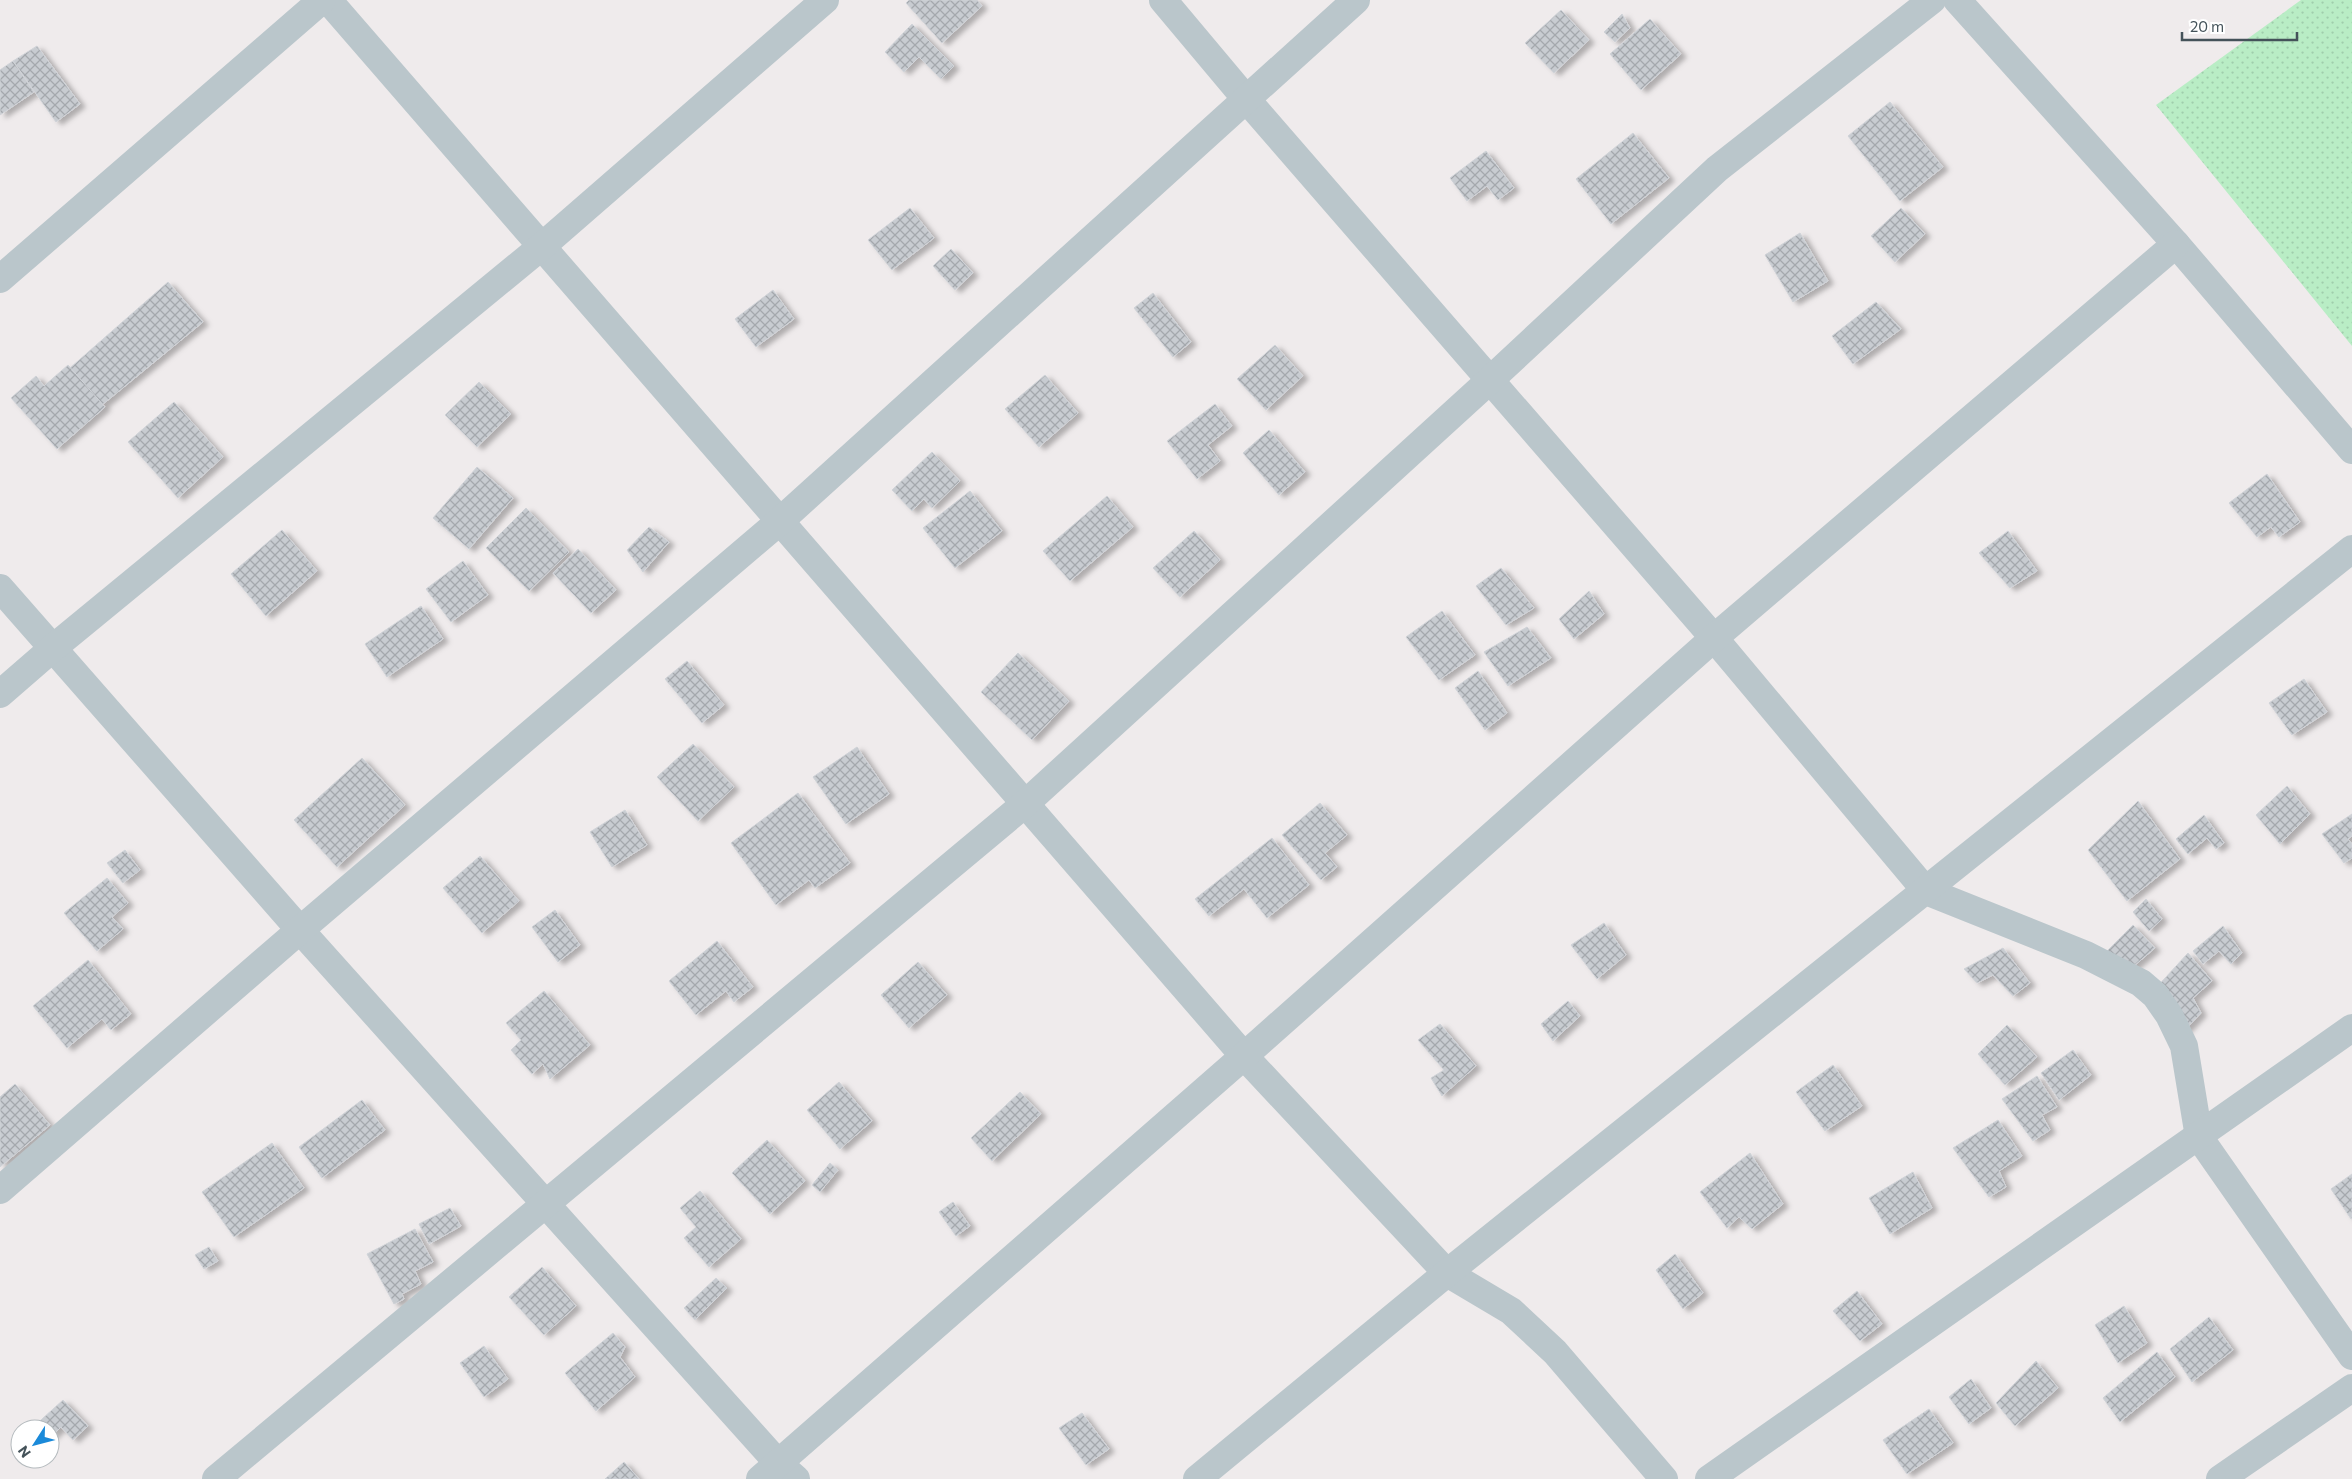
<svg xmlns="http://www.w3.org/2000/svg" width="2352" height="1479" viewBox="0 0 2352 1479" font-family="Commissioner,sans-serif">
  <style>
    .grass { fill: url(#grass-dots) }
    .building { fill: url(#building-cross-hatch); stroke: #d0d3d8; filter: url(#shadow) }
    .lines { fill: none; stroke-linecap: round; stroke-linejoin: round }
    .street { stroke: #bac6cb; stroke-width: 28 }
  </style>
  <defs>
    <pattern id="grass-dots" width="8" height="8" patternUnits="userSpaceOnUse" patternTransform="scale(1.25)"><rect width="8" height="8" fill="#b9edc5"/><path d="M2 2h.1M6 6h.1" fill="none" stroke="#a0cdac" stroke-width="1.8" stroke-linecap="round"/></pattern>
    <pattern id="building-cross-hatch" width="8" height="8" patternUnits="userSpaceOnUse" patternTransform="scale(1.25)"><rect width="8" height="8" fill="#c8ccd1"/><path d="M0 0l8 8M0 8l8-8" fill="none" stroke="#a4a8ad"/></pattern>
    <filter id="shadow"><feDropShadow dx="5.5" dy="3" stdDeviation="2.5" flood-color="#0004"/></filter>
  </defs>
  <rect width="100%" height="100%" fill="#efebec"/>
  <polygon class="grass" points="2301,0 2352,0 2352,346 2156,105"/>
  <g class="building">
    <polygon points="909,0 977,0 982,6 942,43 906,3"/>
    <polygon points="1561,10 1589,40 1554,73 1525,43"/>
    <polygon points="1622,14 1630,28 1615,42 1604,32"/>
    <polygon points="1650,19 1681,54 1641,90 1610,54"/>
    <polygon points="912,24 954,66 941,79 919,57 904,72 885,52"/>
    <polygon points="37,46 80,104 56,122 13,61"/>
    <polygon points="13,61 34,92 0,115 0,70"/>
    <polygon points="1890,102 1943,167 1900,201 1848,136"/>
    <polygon points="1633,133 1669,178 1611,224 1576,179"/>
    <polygon points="1486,151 1514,188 1498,200 1487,186 1467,201 1450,178"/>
    <polygon points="910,208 934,238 892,270 868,240"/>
    <polygon points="1901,208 1925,234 1895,262 1871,236"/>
    <polygon points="1800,233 1828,281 1793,302 1765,255"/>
    <polygon points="951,249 973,273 955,290 933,266"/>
    <polygon points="168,282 203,322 102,405 70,368"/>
    <polygon points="773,290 794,319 756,347 735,319"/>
    <polygon points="1153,293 1191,342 1173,357 1134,308"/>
    <polygon points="1876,302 1901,329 1853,364 1832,336"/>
    <polygon points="1275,345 1303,376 1266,410 1237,379"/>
    <polygon points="68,365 105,407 57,449 11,398 36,376 44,386"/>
    <polygon points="1045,375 1078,413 1039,447 1005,409"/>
    <polygon points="479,382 511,414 477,447 445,415"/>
    <polygon points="174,402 223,457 178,498 128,442"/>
    <polygon points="1215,404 1232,426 1208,445 1220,461 1197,479 1167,441"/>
    <polygon points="1269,430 1305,472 1279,495 1243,453"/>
    <polygon points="932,452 960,481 932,508 924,499 912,511 892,490"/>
    <polygon points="477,467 513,498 469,549 433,518"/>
    <polygon points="2267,474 2300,522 2279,537 2271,527 2257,537 2229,503"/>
    <polygon points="970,491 1002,531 955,568 923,528"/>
    <polygon points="1107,496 1133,527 1070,581 1043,551"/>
    <polygon points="526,508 569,552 529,591 486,548"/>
    <polygon points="649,527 669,542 643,572 627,550"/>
    <polygon points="282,530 317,571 266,616 231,574"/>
    <polygon points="1194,531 1220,560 1180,597 1153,568"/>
    <polygon points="2008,531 2037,571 2010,588 1979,553"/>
    <polygon points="578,549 616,590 591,613 553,573"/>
    <polygon points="463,561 488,595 451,622 426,589"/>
    <polygon points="1501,568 1534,608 1506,625 1476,586"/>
    <polygon points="1589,591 1604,614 1574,639 1559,619"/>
    <polygon points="421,606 443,639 387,677 365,644"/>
    <polygon points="1442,611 1475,655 1439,680 1406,637"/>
    <polygon points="1527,627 1551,658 1508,686 1484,652"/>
    <polygon points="1018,653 1069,701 1032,740 981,692"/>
    <polygon points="687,661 724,705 702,723 665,679"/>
    <polygon points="1478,671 1507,713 1485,730 1455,688"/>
    <polygon points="2304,679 2327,712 2292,735 2269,703"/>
    <polygon points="693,744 734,787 698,821 657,777"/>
    <polygon points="857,747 889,794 846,824 813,777"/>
    <polygon points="362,758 405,805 337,867 294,820"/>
    <polygon points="2287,786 2310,814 2280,844 2256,815"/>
    <polygon points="798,793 850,863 815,888 809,880 776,905 731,843"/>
    <polygon points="2138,801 2180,859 2127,901 2088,850"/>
    <polygon points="1320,803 1347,835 1325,853 1337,867 1321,880 1282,835"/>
    <polygon points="625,810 647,845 612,867 590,832"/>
    <polygon points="2352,814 2352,836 2348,839 2352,844 2352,858 2344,863 2322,834"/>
    <polygon points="2204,815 2224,843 2216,849 2207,838 2188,854 2176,839"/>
    <polygon points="1272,838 1309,885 1267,918 1244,889 1209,916 1195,899"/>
    <polygon points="125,850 140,870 123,883 107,863"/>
    <polygon points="480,856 519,901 482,933 443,888"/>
    <polygon points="107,878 128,903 112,917 123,929 97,951 64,913"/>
    <polygon points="2146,899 2162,919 2149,931 2133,912"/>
    <polygon points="555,910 580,945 558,962 532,927"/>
    <polygon points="1604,923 1626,955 1597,979 1571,945"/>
    <polygon points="2133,925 2155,948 2128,971 2106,952"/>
    <polygon points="2223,926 2242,953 2231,964 2219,951 2203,964 2193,951"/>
    <polygon points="717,941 753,987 734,1002 726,991 696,1015 669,981"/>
    <polygon points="2003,948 2030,983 2013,996 1993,975 1977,983 1964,969"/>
    <polygon points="2188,953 2212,981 2193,998 2201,1013 2184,1031 2155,989"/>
    <polygon points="88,960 131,1014 111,1030 102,1019 67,1048 33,1006"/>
    <polygon points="918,962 947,995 909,1028 881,995"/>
    <polygon points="544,991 590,1045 550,1079 543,1064 532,1074 511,1050 521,1040 506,1023"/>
    <polygon points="1568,1001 1580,1016 1553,1041 1541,1024"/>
    <polygon points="1440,1024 1476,1066 1442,1096 1431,1078 1444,1070 1418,1040"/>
    <polygon points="2007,1025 2037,1057 2005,1085 1978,1054"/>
    <polygon points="2073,1050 2091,1075 2059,1100 2041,1073"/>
    <polygon points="1833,1065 1862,1106 1825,1131 1796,1092"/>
    <polygon points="2037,1076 2057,1107 2042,1115 2050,1130 2033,1141 2002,1099"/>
    <polygon points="839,1082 872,1121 840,1149 807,1110"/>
    <polygon points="15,1084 50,1125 0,1167 0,1097"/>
    <polygon points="1020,1092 1041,1114 992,1161 971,1138"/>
    <polygon points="362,1100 385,1130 322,1178 299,1147"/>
    <polygon points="1998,1120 2022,1156 1999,1171 2006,1187 1989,1197 1953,1148"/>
    <polygon points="767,1140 805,1181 770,1214 732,1173"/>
    <polygon points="272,1143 304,1188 234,1237 202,1192"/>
    <polygon points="1750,1153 1783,1204 1752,1229 1739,1217 1727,1228 1700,1192"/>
    <polygon points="830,1163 838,1170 820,1192 812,1185"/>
    <polygon points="1913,1172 1932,1208 1890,1234 1869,1198"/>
    <polygon points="2352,1174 2352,1218 2351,1219 2331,1189"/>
    <polygon points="700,1191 741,1239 709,1267 684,1238 696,1227 680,1208"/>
    <polygon points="953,1202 970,1226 956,1236 939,1212"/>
    <polygon points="450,1208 461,1226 429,1244 419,1224"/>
    <polygon points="415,1229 433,1262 415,1271 421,1284 402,1294 404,1299 394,1304 367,1254"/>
    <polygon points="209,1247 218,1261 204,1269 195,1255"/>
    <polygon points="1675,1254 1703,1293 1683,1309 1656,1270"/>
    <polygon points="542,1267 576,1306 544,1335 509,1297"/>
    <polygon points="716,1278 727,1288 695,1320 684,1308"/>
    <polygon points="1857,1291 1882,1324 1860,1341 1833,1311"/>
    <polygon points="2124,1306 2147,1343 2118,1363 2095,1325"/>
    <polygon points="2209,1317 2233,1350 2192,1382 2170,1349"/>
    <polygon points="613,1333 625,1347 620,1357 635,1377 596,1411 565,1373"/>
    <polygon points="484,1346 508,1379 484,1397 460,1363"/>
    <polygon points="2157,1352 2175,1377 2120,1422 2103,1398"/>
    <polygon points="2036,1361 2058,1388 2015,1426 1996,1403"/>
    <polygon points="1971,1379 1991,1408 1969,1424 1949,1397"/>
    <polygon points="63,1400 88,1426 73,1440 61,1427 50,1438 50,1429 31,1429"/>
    <polygon points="1929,1409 1953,1443 1907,1474 1883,1440"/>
    <polygon points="1082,1413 1109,1449 1086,1465 1059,1428"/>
    <polygon points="624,1462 639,1479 605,1479"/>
  </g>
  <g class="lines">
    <g class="street">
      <polyline points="328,0 1244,1056 1447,1273 1511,1311 1555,1352 1664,1479"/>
      <polyline points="1163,0 1246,99 1714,638 1926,891 2086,955 2141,983 2155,995 2169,1015 2184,1046 2199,1137 2352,1356"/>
      <polyline points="1957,0 2176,244 2352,450"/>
      <polyline points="0,279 322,0"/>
      <polyline points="0,588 300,930 778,1463 796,1479"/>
      <polyline points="0,694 53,648 541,247 825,0"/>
      <polyline points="0,1190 300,930 780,521 1356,0"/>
      <polyline points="216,1479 1026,803 1489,381 1717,169 1932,0"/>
      <polyline points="760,1479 1244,1056 1714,638 2176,244"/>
      <polyline points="1197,1479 1447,1273 2352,549"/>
      <polyline points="1709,1479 2352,1028"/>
      <polyline points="2220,1479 2352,1388"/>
    </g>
  </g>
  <g transform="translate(35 1444) rotate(234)"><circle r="24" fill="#ffffff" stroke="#b4babd"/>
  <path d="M0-4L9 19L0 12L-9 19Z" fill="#1b8ad9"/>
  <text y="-8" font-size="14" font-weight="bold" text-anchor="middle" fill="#445259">N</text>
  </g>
  <path d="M2182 32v8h115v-8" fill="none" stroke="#445259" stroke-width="2.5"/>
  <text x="2190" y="32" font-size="15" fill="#445259" stroke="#ffffff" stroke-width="4" paint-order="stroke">20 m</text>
</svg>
